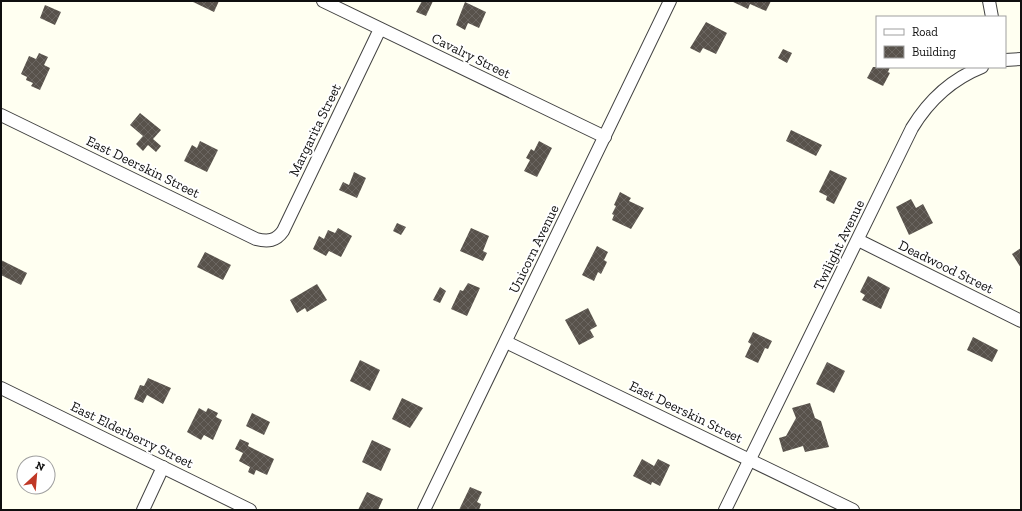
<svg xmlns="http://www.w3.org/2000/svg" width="1022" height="511" viewBox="0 0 1022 511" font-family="'Zilla Slab',serif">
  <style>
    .building { fill: url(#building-cross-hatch) }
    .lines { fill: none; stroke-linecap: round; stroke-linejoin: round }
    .minor-casing { stroke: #424242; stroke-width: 14 }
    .minor { stroke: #fff; stroke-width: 12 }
    .labels { text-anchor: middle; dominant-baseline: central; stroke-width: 4; stroke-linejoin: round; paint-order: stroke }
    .street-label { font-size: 14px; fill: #0f0f0f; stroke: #fff }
  </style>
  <defs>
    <pattern id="building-cross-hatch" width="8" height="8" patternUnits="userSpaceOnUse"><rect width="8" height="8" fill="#58524b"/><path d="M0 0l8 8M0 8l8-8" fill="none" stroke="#6b6661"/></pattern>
  </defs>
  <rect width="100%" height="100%" fill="#fffff1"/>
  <g class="building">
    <polygon points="191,1 219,1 214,12"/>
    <polygon points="422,1 433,1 426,16 416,12"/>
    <polygon points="731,1 771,1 766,11 750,4 748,9"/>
    <polygon points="465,2 486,12 479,28 468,23 465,30 456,25"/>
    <polygon points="45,5 61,12 55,25 40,18"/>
    <polygon points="706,22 727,33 716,54 703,48 700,53 690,48"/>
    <polygon points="783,49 792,53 787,63 778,58"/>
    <polygon points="39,53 48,57 44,65 50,68 40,90 31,86 33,83 26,80 27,77 21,74 29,56 36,59"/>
    <polygon points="873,67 890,67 888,72 890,73 883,86 867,78"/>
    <polygon points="140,113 161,130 153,139 161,146 156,152 148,145 143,151 136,144 143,136 130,125"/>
    <polygon points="791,130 822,145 816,156 786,141"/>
    <polygon points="200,141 218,150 207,172 184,161 192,145 197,148"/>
    <polygon points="539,141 552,148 537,177 524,171 530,160 526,158 531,149 534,151"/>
    <polygon points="830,170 847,178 834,204 826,200 827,196 819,192"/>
    <polygon points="354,172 366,178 357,198 339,190 343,182 349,185"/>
    <polygon points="620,192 631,198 629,201 644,208 631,229 612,220 614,215 612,214 616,206 614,205"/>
    <polygon points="911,199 916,208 923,204 933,223 909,235 896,207"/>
    <polygon points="397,223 406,227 401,235 393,231"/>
    <polygon points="338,228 352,236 341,257 329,251 326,256 313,249 319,236 324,239 328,230 335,233"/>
    <polygon points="471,228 489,236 483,251 487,253 483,261 460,251"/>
    <polygon points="597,246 608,252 604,260 607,262 601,274 598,272 594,281 582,275"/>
    <polygon points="1021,248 1021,268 1012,254"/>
    <polygon points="205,252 231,265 223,280 197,267"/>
    <polygon points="1,260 27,273 21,285 1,275"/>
    <polygon points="868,276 890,288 881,309 862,300 865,295 860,292"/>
    <polygon points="468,283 480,288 467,316 451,309 460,290 463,291"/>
    <polygon points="317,284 327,300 307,312 305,308 297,313 290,300"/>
    <polygon points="440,287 446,291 440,303 433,300"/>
    <polygon points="588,308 597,326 590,330 594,337 579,345 565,320"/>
    <polygon points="753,332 772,341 768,349 765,348 758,363 745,357 751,344 748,342"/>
    <polygon points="973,337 998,350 992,362 967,350"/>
    <polygon points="360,360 380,370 370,391 350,381"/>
    <polygon points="827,362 845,371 834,393 816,384"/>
    <polygon points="148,378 171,388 163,404 147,395 143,403 134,399 140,385 144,386"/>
    <polygon points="402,398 423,408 410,428 392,419"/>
    <polygon points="810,403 815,418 821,421 829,447 805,452 803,446 783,452 779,438 786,436 796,418 792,408"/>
    <polygon points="199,408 206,412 208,408 218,413 216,417 222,420 213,440 204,435 201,440 187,432"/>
    <polygon points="252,413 270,422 264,435 246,426"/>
    <polygon points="240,439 249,443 248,446 274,459 267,475 256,470 254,475 248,472 250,467 239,461 243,453 235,449"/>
    <polygon points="372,440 391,449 381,471 362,462"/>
    <polygon points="642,459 654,466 658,459 670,465 660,486 652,482 651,485 633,476"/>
    <polygon points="470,487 482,492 477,502 481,504 479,510 459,510"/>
    <polygon points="367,492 383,499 378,510 358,510"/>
  </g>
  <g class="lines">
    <defs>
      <g id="minor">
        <polyline points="323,1 605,137"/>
        <polyline points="989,1 992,17"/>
        <polyline points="1005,60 1021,59"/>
        <path d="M1,115L256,239C268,242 276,241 283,231L380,29"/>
        <polyline points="858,240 1021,321"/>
        <polyline points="506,342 853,510"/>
        <polyline points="1,388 250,510"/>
        <polyline points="143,510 163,467"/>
        <polyline points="424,510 670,1"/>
        <path d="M725,510L912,128C929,100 952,79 982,67"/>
      </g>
    </defs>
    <use href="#minor" class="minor-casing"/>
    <use href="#minor" class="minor"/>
  </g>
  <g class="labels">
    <g class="street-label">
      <text transform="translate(471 56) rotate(26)">Cavalry Street</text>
      <text transform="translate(315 130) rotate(-64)">Margarita Street</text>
      <text transform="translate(143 167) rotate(26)">East Deerskin Street</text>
      <text transform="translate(839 245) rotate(-64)">Twilight Avenue</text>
      <text transform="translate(534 249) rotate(-64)">Unicorn Avenue</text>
      <text transform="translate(946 267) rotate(26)">Deadwood Street</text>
      <text transform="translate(686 412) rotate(26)">East Deerskin Street</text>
      <text transform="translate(132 435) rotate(26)">East Elderberry Street</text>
    </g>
  </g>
  <rect width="1022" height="511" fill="none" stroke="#0f0f0f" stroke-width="4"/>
  <rect x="876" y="16" width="130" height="52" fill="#ffffff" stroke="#9f9f9f"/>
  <rect x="884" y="29" width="20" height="6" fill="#ffffff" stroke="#9f9f9f"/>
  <text x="912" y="36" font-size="12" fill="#0f0f0f">Road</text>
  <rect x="884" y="46" width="20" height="12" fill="url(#building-cross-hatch)" stroke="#9f9f9f"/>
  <text x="912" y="56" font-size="12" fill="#0f0f0f">Building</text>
  <g transform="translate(36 475) rotate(26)"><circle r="19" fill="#ffffff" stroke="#9f9f9f"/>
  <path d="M0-3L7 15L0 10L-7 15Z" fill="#c03826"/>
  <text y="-6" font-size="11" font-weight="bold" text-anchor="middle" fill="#0f0f0f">N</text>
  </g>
</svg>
